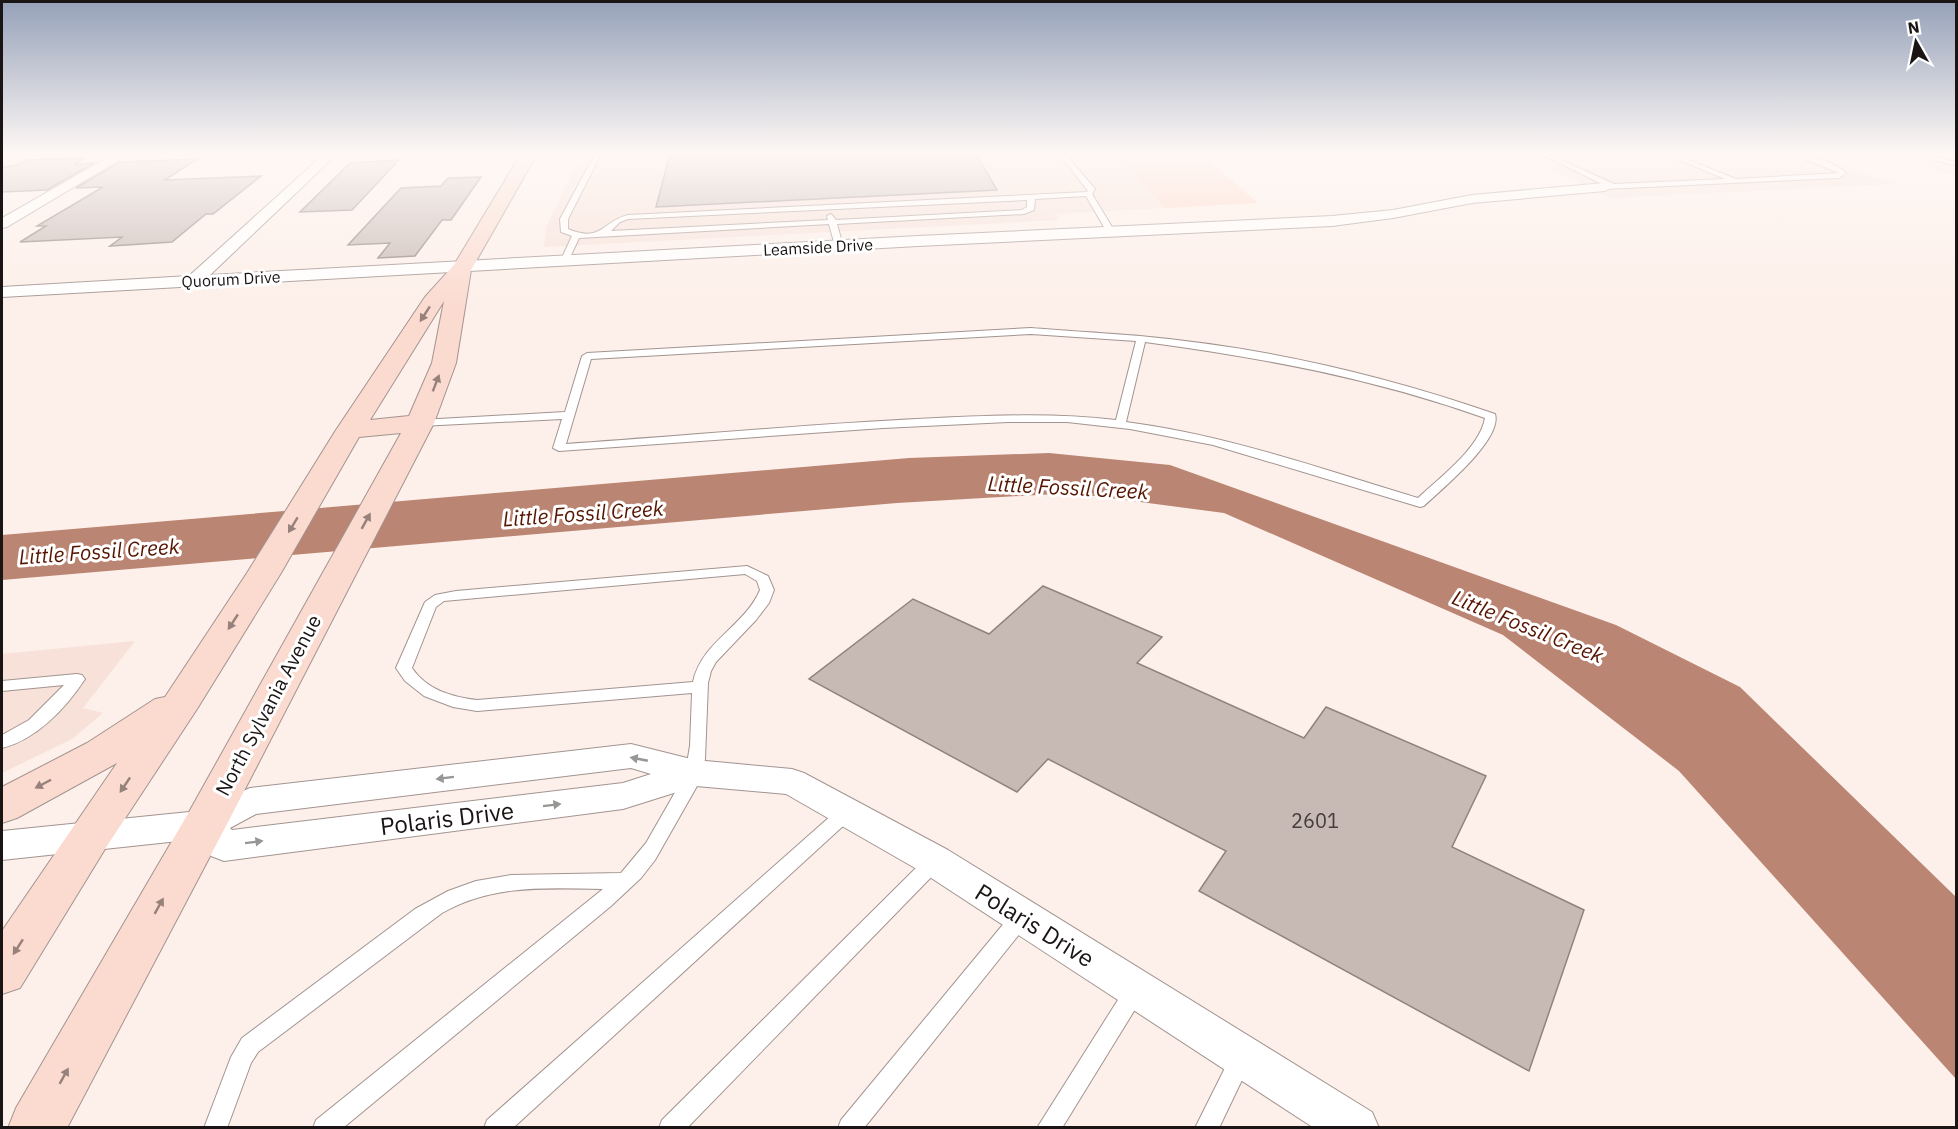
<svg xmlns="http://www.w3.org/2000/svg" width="1958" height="1129" viewBox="0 0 1958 1129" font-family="'IBM Plex Sans',sans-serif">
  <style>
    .built { fill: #f7e1d9 }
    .green { fill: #fed4c6 }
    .water { fill: #ba8573 }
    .building { fill: #c7b9b4; stroke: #90837e; stroke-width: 1.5 }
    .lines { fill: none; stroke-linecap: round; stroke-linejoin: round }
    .lane-casing { stroke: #a29490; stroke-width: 2 }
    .street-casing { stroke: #a29490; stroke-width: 2 }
    .secondary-casing { stroke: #a29490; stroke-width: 2 }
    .lane { fill: #fff; fill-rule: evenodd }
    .street { fill: #fff; fill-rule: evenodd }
    .secondary { fill: #fbdacf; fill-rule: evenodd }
    .oneway { fill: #96817b }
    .oneway2 { fill: #989695 }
    .labels { text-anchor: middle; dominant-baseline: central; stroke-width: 6; stroke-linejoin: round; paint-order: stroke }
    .far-street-label { font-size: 16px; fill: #1a1514; stroke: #fff }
    .street-label { font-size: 20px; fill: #1a1514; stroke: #fff }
    .near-number-label { font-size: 20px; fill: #453e3c }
    .water-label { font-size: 21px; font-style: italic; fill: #561500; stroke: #fff }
    .near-street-label { font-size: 24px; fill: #1a1514; stroke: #fff }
  </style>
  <rect width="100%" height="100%" fill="#fdefe9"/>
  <g class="built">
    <polygon points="582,154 1115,154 1166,208 1055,214 1059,220 544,247 546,227"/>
    <polygon points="1521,154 1810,154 1893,184 1610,198"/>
    <polygon points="1876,154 1956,154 1956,176"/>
    <polygon points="135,641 83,708 103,713 72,739 2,773 2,654"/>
  </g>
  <polygon class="green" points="1115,154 1201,154 1258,203 1166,208"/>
  <polygon class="water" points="1049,453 1170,465 1616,625 1740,687 1956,897 1956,1079 1679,771 1503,635 1224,513 1072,493 897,503 2,580 2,535 909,458"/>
  <g class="building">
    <polygon points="670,154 976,154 997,190 656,207"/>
    <polygon points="85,158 74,164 94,163 47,190 2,192 2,167 14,166 27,160"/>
    <polygon points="197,159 165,180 261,176 213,214 206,214 172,242 110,246 122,237 20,242 46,226 37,226 103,187 76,188 120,162"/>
    <polygon points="399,160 352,210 300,212 350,163"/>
    <polygon points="481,177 451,220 442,220 415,256 378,258 390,243 348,245 401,188 441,186 448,178"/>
    <polygon points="1043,586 1162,637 1137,663 1304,738 1326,707 1486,776 1452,847 1584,910 1529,1071 1199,891 1226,851 1048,759 1017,792 809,679 913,599 989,634"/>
  </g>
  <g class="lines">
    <defs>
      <g id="lane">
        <path d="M595,154H601L568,219V229C602,243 601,222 628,215L1086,192L1088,191L1059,154H1065L1095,189L1092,194L1115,232L1108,234L1086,196L1035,199L1034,210L1024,214L837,224L843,246L839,248L835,246L829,224L579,238L567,264H561L560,262L572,236L561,232L560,219ZM1027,200V207L1022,210L836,220L831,214L827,216L828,220L611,231L620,222L628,219Z"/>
        <path d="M1541,154H1548L1614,184L1725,179L1665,154H1673L1736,179L1839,173L1792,154C1807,154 1836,162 1846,173L1839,178L1605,189L1601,187L1604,185Z"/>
        <polygon points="1913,154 1922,154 1956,162 1956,166"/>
        <path d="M1031,328C1067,331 1104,333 1140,336C1261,347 1380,374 1495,414C1503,439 1442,489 1424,506L1420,507L1213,445L1130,429L1067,422H1008L883,428L559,451L553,448L562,419L420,426L414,423L420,420L565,412L582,356L587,353ZM1031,334L1136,341L1116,420C1049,412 983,416 916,419C799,425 683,436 566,444L591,359ZM1145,342C1264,358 1372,378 1485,418C1480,448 1439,478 1418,498C1322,469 1226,435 1126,422Z"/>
        <path d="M747,566L768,576L774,590L769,603L756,620L716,662L711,671L708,683L705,759L701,779L655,860L641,878L611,906L343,1128H313L316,1120L603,889C548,888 492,884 442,913L258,1052L251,1063L227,1128H204L231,1057L242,1038L415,909L448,891L476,881L511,875L621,873L646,843L685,775L690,746L692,693L477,711L453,707L424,696L405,681L396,668L425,602L435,595L456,591ZM745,574L757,581L760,590C745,626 701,642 693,682L477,700C452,697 427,690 412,668L436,607L444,601Z"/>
        <path d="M77,674L82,675L85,679C66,708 36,740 2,748V735L29,720L64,685L2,691V681Z"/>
        <polygon points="848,804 854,806 857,811 854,816 513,1128 484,1128 487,1120 842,806"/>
        <polygon points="935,853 942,856 944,861 942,866 687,1128 659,1128 662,1120 928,856"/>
        <polygon points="1022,908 1029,910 1032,916 1029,922 864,1128 838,1128 841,1120 1015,910"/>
        <polygon points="1135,982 1142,984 1145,991 1142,998 1062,1128 1037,1128 1128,984"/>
        <polygon points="1240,1050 1248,1054 1251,1061 1219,1128 1195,1128 1232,1054"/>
      </g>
      <g id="street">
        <polygon points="114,154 129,154 7,227 2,228 2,218"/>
        <polygon points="324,154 337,154 210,275 918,236 1332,216 1393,210 1472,195 1605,183 1612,187 1605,191 1472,203 1393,218 1332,226 918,246 2,297 2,287 189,276"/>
        <path d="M631,744L695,760L792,769L804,773L948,850L1372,1112L1379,1128H1314L922,872L786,794L696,786L623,809L224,861L211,856L197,839L2,860V831L199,811L250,788ZM631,768L651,774L623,783L232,830L230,828L256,814Z"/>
      </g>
      <path id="secondary" d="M521,154H537L471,270L456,363L434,423L227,824L67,1128H8L16,1108L189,812L401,433L359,437L281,573L197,709L105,849L20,988L2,994V931L117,763L17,818L2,823V787L87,743L155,699L165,697L247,573L336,430L425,297L454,265ZM444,301L432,363L409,416L370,420Z"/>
    </defs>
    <use href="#lane" class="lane-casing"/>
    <use href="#street" class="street-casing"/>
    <use href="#secondary" class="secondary-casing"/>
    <use href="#lane" class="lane"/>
    <use href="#street" class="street"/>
    <use href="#secondary" class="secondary"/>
  </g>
  <defs><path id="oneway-solid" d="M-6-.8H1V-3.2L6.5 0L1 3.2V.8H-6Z" transform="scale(1.5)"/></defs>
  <g class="oneway">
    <use href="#oneway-solid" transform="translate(425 314) rotate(123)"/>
    <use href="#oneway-solid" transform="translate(436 383) rotate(-69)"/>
    <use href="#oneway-solid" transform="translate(366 521) rotate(-61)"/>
    <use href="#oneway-solid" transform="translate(293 525) rotate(121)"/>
    <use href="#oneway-solid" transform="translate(233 622) rotate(123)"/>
    <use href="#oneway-solid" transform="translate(43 784) rotate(152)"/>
    <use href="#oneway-solid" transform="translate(125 785) rotate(124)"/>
    <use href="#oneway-solid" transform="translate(159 906) rotate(-61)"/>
    <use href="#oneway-solid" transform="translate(18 947) rotate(123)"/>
    <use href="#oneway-solid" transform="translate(64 1076) rotate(-61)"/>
  </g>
  <g class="oneway2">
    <use href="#oneway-solid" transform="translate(639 759) rotate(-169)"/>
    <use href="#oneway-solid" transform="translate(445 778) rotate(173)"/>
    <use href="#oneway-solid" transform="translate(552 805) rotate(-7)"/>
    <use href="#oneway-solid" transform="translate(254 842) rotate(-7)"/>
  </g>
  <linearGradient id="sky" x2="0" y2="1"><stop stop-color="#95a1b9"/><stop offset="0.49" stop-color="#fef8f5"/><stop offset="1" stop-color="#fef8f5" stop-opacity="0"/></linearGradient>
  <rect width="1958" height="312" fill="url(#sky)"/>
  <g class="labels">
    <g class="far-street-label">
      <text transform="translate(818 247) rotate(-3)">Leamside Drive</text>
      <text transform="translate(231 279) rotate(-3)">Quorum Drive</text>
    </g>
    <g class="street-label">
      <text transform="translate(268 705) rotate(-62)">North Sylvania Avenue</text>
    </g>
    <g class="near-number-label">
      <text x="1315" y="820">2601</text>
    </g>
    <g class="water-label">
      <text transform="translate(1068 487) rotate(3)">Little Fossil Creek</text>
      <text transform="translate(583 513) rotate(-4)">Little Fossil Creek</text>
      <text transform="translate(99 551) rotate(-4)">Little Fossil Creek</text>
      <text transform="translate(1528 626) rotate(22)">Little Fossil Creek</text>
    </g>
    <g class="near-street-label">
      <text transform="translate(447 818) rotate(-7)">Polaris Drive</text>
      <text transform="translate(1035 925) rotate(32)">Polaris Drive</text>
    </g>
  </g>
  <rect width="1958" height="1129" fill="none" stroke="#1a1514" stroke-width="6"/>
  <g transform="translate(1916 42) rotate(351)" stroke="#ffffff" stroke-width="4.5" paint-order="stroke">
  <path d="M0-4.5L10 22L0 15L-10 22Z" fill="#1a1514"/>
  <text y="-9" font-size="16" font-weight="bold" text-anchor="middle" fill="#1a1514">N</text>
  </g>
</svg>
